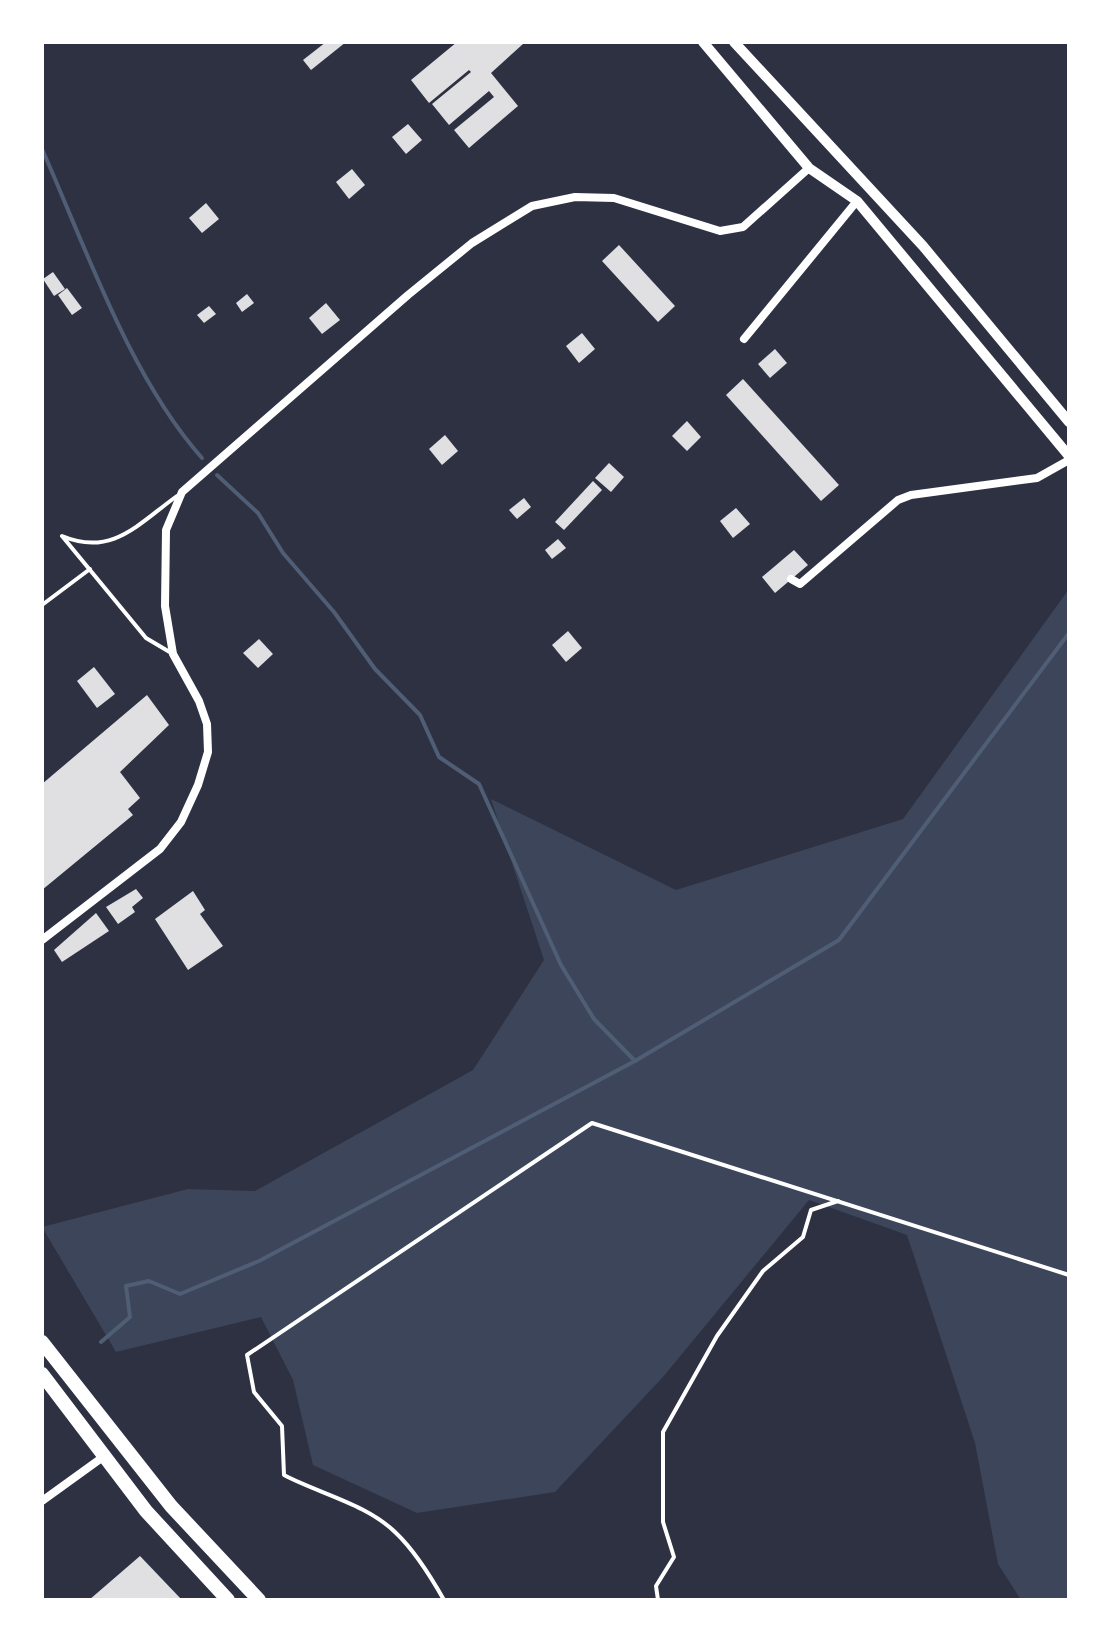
<svg xmlns="http://www.w3.org/2000/svg" width="1111" height="1642" viewBox="0 0 1111 1642" font-family="Figtree,sans-serif">
  <style>
    .green { fill: #3c4559 }
    .lines { fill: none; stroke-linecap: round; stroke-linejoin: round }
    .stream { stroke: #4f5d75; stroke-width: 4 }
    .building { fill: #e0e0e3 }
    .service { stroke: #fff; stroke-width: 4 }
    .minor { stroke: #fff; stroke-width: 8 }
    .tertiary { stroke: #fff; stroke-width: 10 }
    .trunk { stroke: #fff; stroke-width: 14 }
  </style>
  <rect width="100%" height="100%" fill="#2d3142"/>
  <polygon class="green" points="1069,589 1069,1600 1021,1600 998,1564 975,1443 907,1235 809,1200 663,1377 555,1492 417,1513 313,1465 293,1380 261,1317 116,1352 42,1227 188,1189 255,1191 473,1070 544,960 491,799 676,890 903,819"/>
  <g class="lines">
    <g class="stream">
      <path d="M42,149C86,248 130,377 202,458"/>
      <polyline points="217,475 258,513 283,553 334,612 375,669 420,715 439,757 479,784 561,965 594,1019 635,1061"/>
      <polyline points="101,1342 130,1317 126,1286 149,1281 180,1294 259,1261 635,1061 839,940 1069,633"/>
    </g>
  </g>
  <g class="building">
    <polygon points="326,42 346,42 311,70 303,60"/>
    <polygon points="457,42 523,44 491,73 518,106 469,148 454,130 494,97 489,91 449,125 432,104 471,72 469,70 429,103 411,80"/>
    <polygon points="408,124 422,140 406,154 392,137"/>
    <polygon points="352,169 365,185 349,199 336,182"/>
    <polygon points="206,203 219,219 202,233 189,218"/>
    <polygon points="619,245 675,306 658,322 602,261"/>
    <polygon points="53,272 65,289 54,296 43,279"/>
    <polygon points="67,288 82,308 72,315 58,295"/>
    <polygon points="247,294 254,303 242,312 236,303"/>
    <polygon points="326,303 340,320 322,334 309,318"/>
    <polygon points="209,306 216,314 204,323 197,315"/>
    <polygon points="582,333 595,349 579,363 566,346"/>
    <polygon points="775,349 787,363 770,378 758,364"/>
    <polygon points="743,379 839,485 821,501 726,395"/>
    <polygon points="687,421 701,437 687,451 672,436"/>
    <polygon points="445,435 458,451 442,465 429,449"/>
    <polygon points="609,463 624,477 611,492 595,478"/>
    <polygon points="593,481 602,490 564,530 555,522"/>
    <polygon points="524,498 531,507 517,519 509,510"/>
    <polygon points="736,508 750,524 733,538 720,521"/>
    <polygon points="558,539 566,548 552,559 545,550"/>
    <polygon points="794,550 808,565 775,593 762,577"/>
    <polygon points="568,631 582,648 566,662 552,645"/>
    <polygon points="259,639 273,654 258,668 243,653"/>
    <polygon points="94,667 115,694 97,708 77,681"/>
    <polygon points="147,695 169,725 120,772 140,798 128,809 133,815 42,890 42,784"/>
    <polygon points="136,889 143,898 132,907 135,912 118,924 106,907"/>
    <polygon points="193,891 205,910 200,914 223,946 188,970 155,919"/>
    <polygon points="96,913 109,931 62,962 54,950"/>
    <polygon points="140,1556 182,1600 89,1600"/>
  </g>
  <g class="lines">
    <g class="service">
      <polyline points="42,605 90,569"/>
      <path d="M173,654L146,638L62,536C112,557 138,524 177,496"/>
      <path d="M444,1600C431,1577 415,1551 396,1533C367,1504 320,1494 284,1475L282,1426L254,1392L247,1355L592,1123L1069,1275"/>
      <polyline points="658,1600 656,1586 674,1557 663,1522 663,1432 717,1336 763,1271 803,1237 811,1210 838,1201"/>
    </g>
    <g class="minor">
      <polyline points="744,339 857,201"/>
      <polyline points="791,579 800,584 898,500 911,495 1037,478 1069,460"/>
      <polyline points="42,940 160,849 181,822 198,785 208,752 207,724 199,701 173,654 165,606 166,530 182,492 408,295 472,243 532,206 575,197 614,198 720,231 743,227 809,168"/>
      <polyline points="42,1501 103,1457"/>
    </g>
    <g class="tertiary">
      <polyline points="703,42 809,168 857,201 1069,456"/>
      <polyline points="734,42 923,246 1069,422"/>
    </g>
    <g class="trunk">
      <polyline points="42,1342 171,1506 259,1600"/>
      <polyline points="42,1374 146,1511 228,1600"/>
    </g>
  </g>
  <rect width="1111" height="1642" fill="none" stroke="#ffffff" stroke-width="88"/>
</svg>
